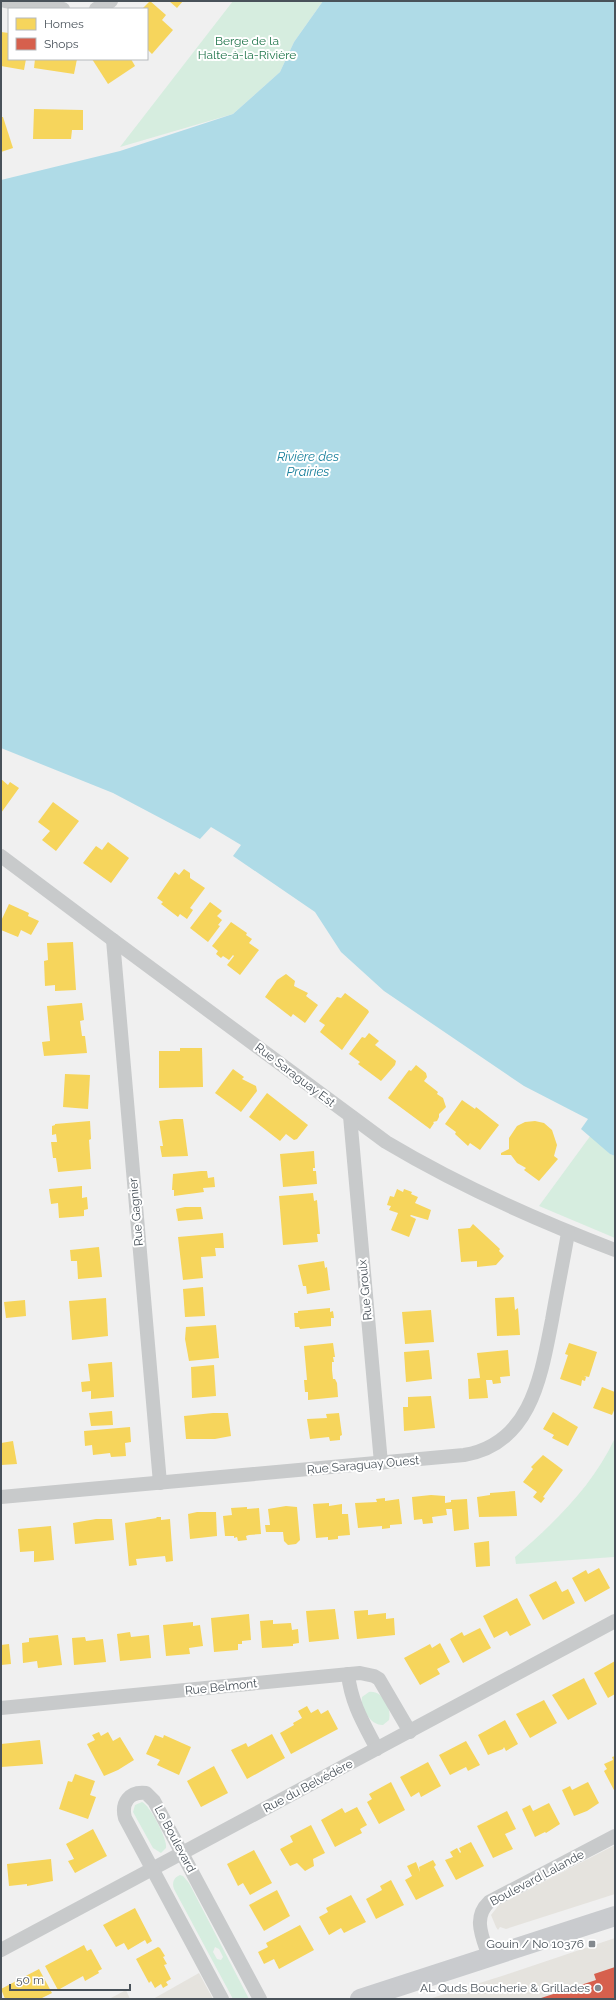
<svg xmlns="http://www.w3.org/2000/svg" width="616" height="2000" viewBox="0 0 616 2000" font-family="Raleway,sans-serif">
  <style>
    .commercial { fill: #e5e3de }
    .green { fill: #d6eddf; fill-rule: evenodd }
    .water { fill: #afdbe7 }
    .homes { fill: #f6d55c }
    .shops { fill: #d6604d }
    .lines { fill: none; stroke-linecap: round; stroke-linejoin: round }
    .minor { stroke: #c8cacb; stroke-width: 14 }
    .secondary { stroke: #c9cbce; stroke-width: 20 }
    .poi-dot { fill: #83898e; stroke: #fff; stroke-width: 1.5 }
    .labels { text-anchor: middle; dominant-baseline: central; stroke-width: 4; stroke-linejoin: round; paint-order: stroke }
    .park-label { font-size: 12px; fill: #20754b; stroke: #fff }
    .street-label { font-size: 12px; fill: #49525a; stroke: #fff }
    .poi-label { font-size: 12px; fill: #49525a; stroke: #fff; text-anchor: end }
    .water-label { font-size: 13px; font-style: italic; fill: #1a809c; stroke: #fff }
  </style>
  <rect width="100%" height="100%" fill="#f0f0f0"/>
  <g class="commercial">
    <polygon points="615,1845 615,1894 506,1929 500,1927 498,1930 496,1927 491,1915 499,1905"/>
    <polygon points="615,1938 615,1999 429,1999 505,1975"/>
    <polygon points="199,1973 213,1999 153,1999"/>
    <polygon points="126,1990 130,1999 109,1999"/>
  </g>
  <g class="green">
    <polygon points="233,1 323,1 294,42 280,72 233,114 120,147"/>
    <polygon points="591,1135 610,1154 615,1156 615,1238 539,1206"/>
    <path d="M615,1438V1558L614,1557L516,1564L515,1557C555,1522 592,1487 615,1438Z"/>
    <path d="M369,1692C382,1690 392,1708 389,1720L383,1725C371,1726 360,1708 362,1697Z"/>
    <path d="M142,1802C149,1804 168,1840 166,1848L161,1853L153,1848L133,1812L135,1805Z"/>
    <path d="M180,1875L183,1876L189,1883L249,1999H233L174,1889C172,1883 173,1878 180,1875ZM215,1947L219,1949L223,1957L221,1960L217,1959L213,1952Z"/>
  </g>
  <polygon class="water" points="323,1 615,1 615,1156 610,1154 581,1129 588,1119 524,1086 384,991 341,952 315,912 233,856 241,845 211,827 200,839 113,793 1,748 1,180 120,151 233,114 280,72 294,42"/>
  <g class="homes">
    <polygon points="150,1 166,15 162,20 173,30 152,54 147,49 147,9 142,9"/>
    <polygon points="169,1 183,1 177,8"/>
    <polygon points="1,32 9,33 9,59 26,59 24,70 1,66"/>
    <polygon points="35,59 77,59 74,74 34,68"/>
    <polygon points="92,59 131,59 135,66 108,84"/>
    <polygon points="34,109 83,110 83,130 72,130 71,139 33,139"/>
    <polygon points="1,117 3,117 13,148 1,152"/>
    <polygon points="1,779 8,785 10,782 19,788 1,813"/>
    <polygon points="53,802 79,821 56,851 42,840 50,831 38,822"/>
    <polygon points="108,842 129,858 111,883 83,863 96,846 102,850"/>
    <polygon points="184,869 190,873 190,878 205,888 190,908 193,910 187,919 180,914 178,917 161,904 163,902 157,898 175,872 179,875"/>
    <polygon points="210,902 222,911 217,916 222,920 218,925 220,926 208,942 190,928"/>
    <polygon points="9,904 29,913 28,916 39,921 31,935 21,930 18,937 1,930 1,921"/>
    <polygon points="231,922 247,933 246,935 252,939 249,943 259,950 240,975 227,965 234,956 233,955 229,960 223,956 221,958 216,954 218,951 212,946"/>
    <polygon points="73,942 76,990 55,991 55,985 45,986 44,961 48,960 47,943"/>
    <polygon points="286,974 295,981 294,986 308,993 306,996 318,1005 305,1023 293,1014 291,1017 265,997 277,980"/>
    <polygon points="345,993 368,1010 369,1012 342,1050 320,1032 325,1025 319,1021 337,997 341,998"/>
    <polygon points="82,1003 84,1020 80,1021 82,1036 85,1036 87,1053 44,1056 42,1042 50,1041 47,1006"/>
    <polygon points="369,1033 379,1041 375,1045 396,1061 395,1065 381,1081 358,1064 360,1062 349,1054 362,1037 365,1038"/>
    <polygon points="180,1048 202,1048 203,1087 159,1088 159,1051 180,1051"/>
    <polygon points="416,1065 426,1073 427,1077 424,1081 438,1092 437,1094 443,1098 446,1107 439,1114 439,1117 437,1121 433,1122 434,1123 430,1129 388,1098 409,1070 411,1071"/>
    <polygon points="233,1069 244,1077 242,1079 256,1086 257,1091 241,1112 215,1093"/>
    <polygon points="65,1074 90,1075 88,1109 63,1107"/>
    <polygon points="267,1093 308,1125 297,1139 294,1140 286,1134 280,1141 249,1117"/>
    <polygon points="462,1100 475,1109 476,1107 499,1125 480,1150 470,1143 468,1146 455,1134 456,1132 445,1124"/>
    <polygon points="174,1119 183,1119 188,1156 162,1157 160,1146 163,1146 159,1121"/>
    <polygon points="90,1121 91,1139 89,1140 91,1169 58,1172 56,1158 53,1158 51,1142 57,1142 56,1134 52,1135 52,1126 55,1125 55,1124"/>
    <polygon points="535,1121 544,1123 552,1130 557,1145 554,1156 558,1159 539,1181 524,1170 526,1168 517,1163 511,1155 501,1155 501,1153 509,1149 509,1138 517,1126 525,1122"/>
    <polygon points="314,1151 315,1168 313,1168 313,1171 316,1171 317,1184 283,1187 280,1154"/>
    <polygon points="201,1171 207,1171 208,1178 214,1177 215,1187 203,1188 204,1192 174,1196 174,1190 172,1190 173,1174"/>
    <polygon points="82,1186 82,1198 87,1197 88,1209 84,1210 84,1216 59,1218 58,1203 51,1204 49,1189"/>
    <polygon points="397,1189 403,1192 404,1189 412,1192 411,1194 418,1197 415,1203 431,1210 428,1220 411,1215 410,1216 416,1219 409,1237 391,1230 398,1213 389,1210 391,1206 387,1205 390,1196 394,1197"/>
    <polygon points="313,1193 314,1201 317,1200 320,1234 317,1234 318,1242 283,1245 279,1196"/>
    <polygon points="185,1207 201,1207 203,1219 178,1221 176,1209"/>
    <polygon points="473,1224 500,1249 499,1251 504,1256 496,1265 477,1267 477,1261 461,1262 458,1229 470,1228"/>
    <polygon points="223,1233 224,1248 215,1248 216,1256 201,1257 203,1278 183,1280 178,1237"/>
    <polygon points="99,1247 102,1277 78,1279 77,1261 71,1261 70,1250"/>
    <polygon points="324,1261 325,1268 327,1267 330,1290 307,1294 306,1286 303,1286 298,1265"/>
    <polygon points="203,1287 205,1316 185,1317 183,1289"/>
    <polygon points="514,1297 515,1310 518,1308 520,1335 497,1336 495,1298"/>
    <polygon points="106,1298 108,1336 72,1340 69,1301"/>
    <polygon points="25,1300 26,1316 6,1318 4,1302"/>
    <polygon points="330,1308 330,1312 333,1311 334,1318 331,1318 331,1326 300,1329 299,1327 295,1327 294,1313 298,1313 298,1311"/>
    <polygon points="431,1310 434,1342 405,1344 402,1312"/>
    <polygon points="216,1325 219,1358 189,1361 185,1339 186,1327"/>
    <polygon points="333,1343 335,1357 333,1357 334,1362 332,1362 332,1370 333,1379 335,1379 337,1383 338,1397 308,1400 308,1392 305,1392 304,1380 307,1380 304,1346"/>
    <polygon points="569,1343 597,1352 589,1377 584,1376 586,1377 585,1381 582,1380 581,1386 560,1379 568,1355 565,1354"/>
    <polygon points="429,1350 432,1379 406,1382 404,1352"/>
    <polygon points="508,1350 510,1376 500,1377 501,1383 493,1384 492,1380 486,1380 488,1398 469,1399 468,1379 480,1378 477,1353"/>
    <polygon points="112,1362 114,1397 91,1399 91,1391 82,1392 81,1382 90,1381 88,1364"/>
    <polygon points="214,1365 216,1396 192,1398 191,1367"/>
    <polygon points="602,1387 615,1392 615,1408 612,1415 593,1408"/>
    <polygon points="431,1396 435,1428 404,1431 403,1407 408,1407 408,1397"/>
    <polygon points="112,1411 113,1425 91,1426 89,1413"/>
    <polygon points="553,1412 578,1427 568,1446 552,1438 554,1435 543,1429"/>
    <polygon points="213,1413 228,1413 231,1436 215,1439 186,1439 184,1416"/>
    <polygon points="339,1413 342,1435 340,1436 340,1440 330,1441 329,1437 310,1439 307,1419 327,1418 326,1414"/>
    <polygon points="130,1427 131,1442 125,1443 126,1456 111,1457 110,1453 93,1455 92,1445 85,1446 84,1431"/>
    <polygon points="13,1441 17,1464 1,1465 1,1443"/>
    <polygon points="543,1455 563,1470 543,1497 545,1498 541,1503 533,1497 537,1492 523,1482 533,1469 531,1467"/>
    <polygon points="515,1491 517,1516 479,1517 477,1497 490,1495 490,1493"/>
    <polygon points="431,1495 445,1496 445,1503 451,1502 451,1500 467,1499 469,1529 454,1531 452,1509 446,1509 447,1515 432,1517 433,1523 423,1524 422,1519 414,1520 412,1497"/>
    <polygon points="385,1498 385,1501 399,1499 402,1524 390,1525 390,1528 382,1529 382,1526 358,1528 355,1503 377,1502 376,1499"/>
    <polygon points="329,1503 329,1506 342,1504 342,1514 348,1514 350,1535 338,1536 338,1539 328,1540 328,1537 316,1538 313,1504"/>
    <polygon points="286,1506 297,1507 300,1540 296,1544 288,1545 284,1541 283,1532 266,1532 265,1525 270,1525 268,1509"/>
    <polygon points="247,1507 247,1509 259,1508 261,1534 249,1535 246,1536 247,1540 238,1541 237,1537 234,1538 234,1536 225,1536 223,1516 232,1515 231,1508"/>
    <polygon points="197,1512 216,1512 217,1536 190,1539 188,1514"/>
    <polygon points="156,1517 161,1517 161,1520 170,1519 173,1561 166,1562 165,1556 136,1559 137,1565 129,1566 125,1523 157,1518"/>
    <polygon points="96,1519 112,1519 114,1540 75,1544 73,1523"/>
    <polygon points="51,1526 54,1560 34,1562 34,1551 20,1552 18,1529"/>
    <polygon points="489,1541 490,1566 476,1567 474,1543"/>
    <polygon points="599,1568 610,1588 585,1602 572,1578 586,1570 588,1574"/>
    <polygon points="556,1581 562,1592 568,1589 575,1603 543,1620 529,1595"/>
    <polygon points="517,1598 531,1625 510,1636 507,1631 494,1638 483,1616"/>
    <polygon points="335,1609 339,1639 309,1642 306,1611"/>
    <polygon points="368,1610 368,1615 386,1613 386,1619 394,1618 395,1635 357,1639 354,1611"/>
    <polygon points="249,1614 251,1640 242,1641 242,1644 238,1644 238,1650 214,1652 211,1618"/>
    <polygon points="273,1620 273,1624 291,1623 292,1630 298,1629 299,1643 293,1644 293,1646 262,1648 260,1621"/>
    <polygon points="193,1622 193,1626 200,1625 203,1646 189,1648 190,1654 166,1656 163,1625"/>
    <polygon points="480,1628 491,1648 463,1663 450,1639 462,1632 464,1636"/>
    <polygon points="130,1632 131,1637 149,1635 151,1658 120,1661 117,1634"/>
    <polygon points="58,1635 62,1665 38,1668 37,1661 23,1663 22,1643 29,1642 29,1638"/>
    <polygon points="85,1637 86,1641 103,1639 106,1662 74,1665 72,1638"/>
    <polygon points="440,1643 450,1662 437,1669 440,1674 420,1685 404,1658 430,1644 432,1648"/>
    <polygon points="9,1644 11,1664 1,1665 1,1645"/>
    <polygon points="615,1661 615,1694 608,1698 594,1673"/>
    <polygon points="584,1678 597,1704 568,1720 552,1695"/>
    <polygon points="544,1700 557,1723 530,1738 516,1714"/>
    <polygon points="307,1706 311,1713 318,1709 321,1714 328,1710 338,1729 291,1754 280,1733 294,1725 293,1723 302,1718 298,1711"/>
    <polygon points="505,1720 518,1744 506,1751 504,1747 503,1749 488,1755 478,1735"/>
    <polygon points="99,1732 101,1736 108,1732 113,1741 120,1737 134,1760 118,1770 104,1776 87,1744 95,1740 92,1735"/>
    <polygon points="272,1734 285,1758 247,1779 231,1750 246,1743 248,1747"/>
    <polygon points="155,1735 163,1738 164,1735 191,1747 179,1775 157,1765 160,1760 146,1754"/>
    <polygon points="40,1740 43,1764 1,1767 1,1744"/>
    <polygon points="466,1741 480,1765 468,1771 466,1767 450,1775 439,1755"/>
    <polygon points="615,1756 615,1792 604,1771 607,1769 604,1764 613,1760 612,1757"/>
    <polygon points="428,1762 441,1786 421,1797 419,1792 411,1797 400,1777"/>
    <polygon points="214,1766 228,1793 201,1807 187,1781"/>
    <polygon points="75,1774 95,1781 90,1795 96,1797 88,1819 59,1809 68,1781 72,1782"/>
    <polygon points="391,1782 405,1810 379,1824 367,1802 372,1799 369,1794"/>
    <polygon points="588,1782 599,1803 587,1811 574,1816 562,1790 570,1786 572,1790"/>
    <polygon points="549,1803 560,1824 546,1833 545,1832 535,1837 522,1809 530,1805 533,1811"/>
    <polygon points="357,1807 367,1825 360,1829 362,1833 335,1847 321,1820 342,1808 345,1813"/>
    <polygon points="507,1811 516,1829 505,1834 513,1849 493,1858 477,1826"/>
    <polygon points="311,1825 325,1853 313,1859 314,1866 305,1871 297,1863 290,1866 280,1849 293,1842 290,1836"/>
    <polygon points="93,1829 107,1856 75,1873 68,1861 74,1859 66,1844"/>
    <polygon points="471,1842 484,1866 456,1880 445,1860 453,1857 450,1852 457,1848 460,1853 461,1852 459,1848"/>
    <polygon points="254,1850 272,1883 250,1895 243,1883 238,1886 227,1864"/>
    <polygon points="51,1859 53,1881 27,1886 27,1884 9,1886 7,1864"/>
    <polygon points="433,1860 436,1865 434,1867 444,1886 416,1900 405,1880 412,1876 407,1866 416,1862 420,1872 419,1867"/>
    <polygon points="391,1880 404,1905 376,1919 366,1899 382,1890 380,1886"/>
    <polygon points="277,1890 290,1916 264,1931 249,1905"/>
    <polygon points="351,1895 366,1922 344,1933 341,1928 329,1935 319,1917 328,1912 326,1908"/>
    <polygon points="135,1908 152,1941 147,1944 145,1940 128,1950 124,1943 116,1947 103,1925"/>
    <polygon points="300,1925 314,1950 279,1969 274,1959 264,1964 258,1952 268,1947 266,1943"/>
    <polygon points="84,1945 87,1951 91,1949 102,1969 98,1971 99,1973 85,1981 83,1976 58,1990 45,1966"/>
    <polygon points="158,1947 160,1948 165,1956 163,1957 167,1964 164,1965 171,1979 166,1982 168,1985 163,1988 161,1984 155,1988 151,1981 149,1983 136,1959"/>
    <polygon points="39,1969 52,1993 40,1999 5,1999 1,1989"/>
  </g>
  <polygon class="shops" points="615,1967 615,1999 538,1999 596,1980 594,1974"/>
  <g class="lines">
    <g class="minor">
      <polyline points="5,1 63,9"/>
      <polyline points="96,9 111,1"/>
      <path d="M1,856L113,940L386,1142C458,1185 536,1220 615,1250"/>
      <polyline points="113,940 160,1483"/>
      <polyline points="350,1116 381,1463"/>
      <path d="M1,1497L464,1455C531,1444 541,1376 552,1320C557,1291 563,1262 568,1233"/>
      <path d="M348,1674C351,1703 364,1724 377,1749"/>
      <polyline points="1,1708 360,1673 374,1676 379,1679 410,1732"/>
      <polyline points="1,1950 615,1621"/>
      <path d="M489,1957C483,1938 472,1918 489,1902L615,1836"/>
      <path d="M222,1999L125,1818C121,1803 129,1791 146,1793L154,1801L260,1999"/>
    </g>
    <polyline class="secondary" points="360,1999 615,1916"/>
  </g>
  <g class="poi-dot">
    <rect x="588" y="1940" width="8" height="8" rx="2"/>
    <circle cx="598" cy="1988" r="4"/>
  </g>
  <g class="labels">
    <g class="park-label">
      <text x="247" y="41">Berge de la<tspan x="247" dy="14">Halte-à-la-Rivière</tspan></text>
    </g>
    <g class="street-label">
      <text transform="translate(295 1075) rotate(37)">Rue Saraguay Est</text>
      <text transform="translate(136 1212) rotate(-95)">Rue Gagnier</text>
      <text transform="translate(365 1290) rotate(-95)">Rue Groulx</text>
      <text transform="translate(363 1465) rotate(-5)">Rue Saraguay Ouest</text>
      <text transform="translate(221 1687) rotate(-6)">Rue Belmont</text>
      <text transform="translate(308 1786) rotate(-28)">Rue du Belvédère</text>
      <text transform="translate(175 1839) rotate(62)">Le Boulevard</text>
      <text transform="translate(537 1878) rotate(-28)">Boulevard Lalande</text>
    </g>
    <g class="poi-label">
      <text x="584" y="1944">Gouin / No 10376</text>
      <text x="590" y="1988">AL Quds Boucherie &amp; Grillades</text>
    </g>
    <g class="water-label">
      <text x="308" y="456">Rivière des<tspan x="308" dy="15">Prairies</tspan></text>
    </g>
  </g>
  <rect width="616" height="2000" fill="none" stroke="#49525a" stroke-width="4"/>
  <rect x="8" y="8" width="140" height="52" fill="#ffffff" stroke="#b6babd"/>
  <rect x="16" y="18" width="20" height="12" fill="#f6d55c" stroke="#b6babd"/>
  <text x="44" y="28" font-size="12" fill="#49525a">Homes</text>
  <rect x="16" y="38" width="20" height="12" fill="#d6604d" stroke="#b6babd"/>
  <text x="44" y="48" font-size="12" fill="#49525a">Shops</text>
  <path d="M10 1984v6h120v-6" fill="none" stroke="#49525a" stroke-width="2"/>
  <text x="16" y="1984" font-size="12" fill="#49525a" stroke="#ffffff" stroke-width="3" paint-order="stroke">50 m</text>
</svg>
